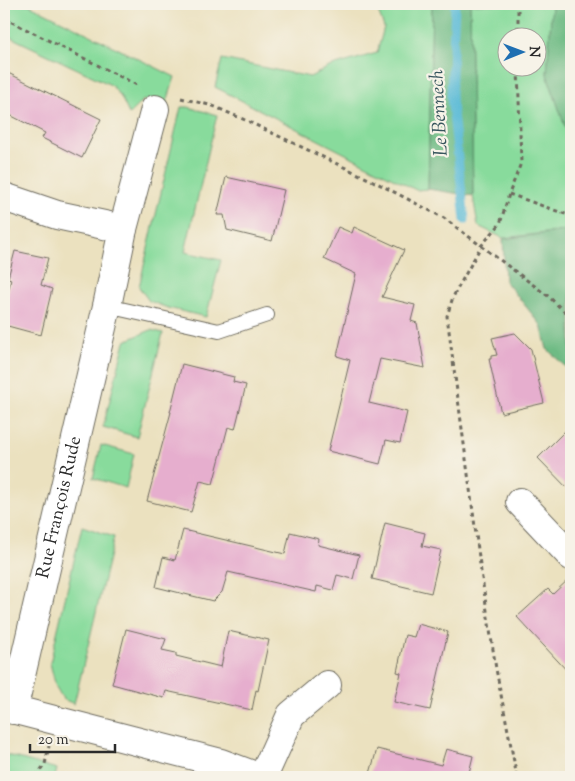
<svg xmlns="http://www.w3.org/2000/svg" width="575" height="781" viewBox="0 0 575 781" font-family="'Sorts Mill Goudy',serif">
  <style>
    .green { fill: #88db9c; stroke: #5a8364; fill-rule: evenodd }
    .forest { fill: #6ebb84; stroke: #4c7358 }
    .lines { fill: none; stroke-linecap: round; stroke-linejoin: round }
    .stream { stroke: #58bad6; stroke-width: 9 }
    .building { fill: #e6aece }
    .lane-casing { stroke: #6e6b5f; stroke-width: 16 }
    .street-casing { stroke: #6e6b5f; stroke-width: 30 }
    .path { stroke: #6e6b5f; stroke-width: 3; stroke-dasharray: 4 4; stroke-linecap: butt }
    .lane { stroke: #fff; stroke-width: 14 }
    .street { stroke: #fff; stroke-width: 28 }
    .labels { text-anchor: middle; dominant-baseline: central; stroke-width: 4.5; stroke-linejoin: round; paint-order: stroke }
    .street-label { font-size: 18px; fill: #2b2b2b; stroke: #f7f3e8 }
    .water-label { font-size: 19px; font-style: italic; fill: #38565e; stroke: #f7f3e8 }
  </style>
  <rect width="100%" height="100%" fill="#f7f3e8"/>
  <filter id="ink" filterUnits="userSpaceOnUse"><feTurbulence type="fractalNoise" baseFrequency=".02" numOctaves="2"/><feDisplacementMap in="SourceGraphic" scale="10" xChannelSelector="R" yChannelSelector="G"/><feConvolveMatrix kernelMatrix="1 2 1 2 8 2 1 2 1" color-interpolation-filters="sRGB"/></filter>
  <filter id="wash" filterUnits="userSpaceOnUse"><feTurbulence type="fractalNoise" baseFrequency=".0096" numOctaves="4" result="noise"/><feDisplacementMap in="SourceGraphic" scale="20" xChannelSelector="R" yChannelSelector="G"/><feGaussianBlur stdDeviation="1.12" result="paint"/><feColorMatrix in="noise" values="0 0 0 0 0 0 0 0 0 0 0 0 0 0 0 0 0 1.4 0 .05"/><feComposite in="paint" operator="in"/></filter>
  <g filter="url(#wash)">
    <rect width="100%" height="100%" fill="#ebe1bf"/>
    <g class="green">
      <polygon points="4,4 28,4 175,77 165,108 143,100 129,114 121,97 111,85 4,34"/>
      <polygon points="375,4 432,4 428,189 416,190 215,87 222,59 310,77 329,67 377,53 384,27"/>
      <path d="M470,4H552L547,74L571,144V230L503,238L478,226L473,196ZM508,38H538V68H508Z"/>
      <polygon points="181,107 188,107 217,115 185,252 221,260 206,317 168,308 149,301 139,287"/>
      <polygon points="151,330 163,333 137,437 103,427 125,341"/>
      <polygon points="101,445 134,454 126,488 93,478"/>
      <polygon points="82,526 114,537 74,704 63,699 56,687 50,663"/>
      <polygon points="4,754 57,769 55,777 4,777"/>
    </g>
    <g class="forest">
      <polygon points="432,4 470,4 473,196 428,189"/>
      <polygon points="552,4 571,4 571,144 547,74"/>
      <polygon points="571,230 571,372 547,349 541,325 505,281 503,239"/>
    </g>
    <g class="lines">
      <polyline class="stream" points="455,4 451,96 465,220"/>
    </g>
    <g id="blocks">
      <g class="building">
        <polygon points="4,71 101,119 82,158 42,138 45,133 4,112"/>
        <polygon points="226,177 284,190 272,241 227,230 224,215 217,215"/>
        <polygon points="338,227 352,233 354,227 404,250 382,297 415,305 411,321 417,323 425,368 380,359 369,403 407,412 400,443 386,440 380,464 328,451 350,360 337,356 356,274 324,259"/>
        <polygon points="15,251 48,258 41,285 52,289 41,335 4,325 4,311 11,279 8,278"/>
        <polygon points="515,333 531,349 544,403 501,413 489,359 491,359 491,356 497,355 492,338"/>
        <polygon points="182,364 234,377 233,382 246,385 235,429 228,427 213,484 200,481 191,512 147,501 171,412 170,412"/>
        <polygon points="571,425 571,492 538,458"/>
        <polygon points="385,523 425,533 422,546 441,550 431,593 372,579"/>
        <polygon points="183,530 285,554 290,532 319,539 318,545 359,555 353,579 337,575 333,590 317,586 316,592 228,572 222,592 213,601 156,587 163,557 175,560"/>
        <polygon points="571,577 571,675 517,617 548,589 553,594"/>
        <polygon points="418,624 448,632 430,710 394,702 401,673 397,672 405,635 414,637"/>
        <polygon points="126,629 166,639 162,650 176,653 176,656 221,667 228,631 269,640 258,691 256,690 252,710 166,691 164,698 112,684"/>
        <polygon points="377,749 441,765 446,749 473,756 468,777 369,777"/>
      </g>
    </g>
  </g>
  <g filter="url(#ink)">
    <use href="#blocks" fill-opacity="0" stroke="#6e6b5f" stroke-width="1"/>
    <g class="lines">
      <defs>
        <polyline id="lane" points="107,306 219,331 267,315"/>
        <g id="street">
          <polyline points="4,197 57,215 123,229"/>
          <polyline points="520,502 571,556"/>
          <polyline points="4,707 221,763 258,777"/>
          <path id="s1" d="M13,710L107,306L123,229L155,109"/>
          <polyline points="263,777 291,715 327,685"/>
        </g>
      </defs>
      <use href="#lane" class="lane-casing"/>
      <use href="#street" class="street-casing"/>
      <g class="path">
        <polyline points="4,18 139,86"/>
        <polyline points="518,38 518,4"/>
        <polyline points="181,98 213,106 245,120 373,181 444,218 548,296 571,318"/>
        <polyline points="509,194 571,216"/>
        <polyline points="36,777 45,764 49,746"/>
        <polyline points="517,777 496,669 481,572 447,316 453,297 481,246 500,224 509,194 521,163 518,68"/>
      </g>
      <use href="#lane" class="lane"/>
      <use href="#street" class="street"/>
    </g>
  </g>
  <g class="labels">
    <g class="street-label">
      <text stroke="none"><textPath href="#s1" startOffset="208">Rue François Rude</textPath></text>
    </g>
    <g class="water-label">
      <text transform="translate(440 113) rotate(-93)">Le Bennech</text>
    </g>
  </g>
  <rect width="575" height="781" fill="none" stroke="#f7f3e8" stroke-width="20"/>
  <g transform="translate(522 52) rotate(89)"><circle r="24" fill="#f7f3e8" stroke="#a5a39c"/>
  <path d="M0-4L9 19L0 12L-9 19Z" fill="#1f6fb2"/>
  <text y="-8" font-size="14" font-weight="bold" text-anchor="middle" fill="#2b2b2b">N</text>
  </g>
  <path d="M30 744v8h85v-8" fill="none" stroke="#2b2b2b" stroke-width="2.5"/>
  <text x="38" y="744" font-size="15" fill="#2b2b2b" stroke="#f7f3e8" stroke-width="4" paint-order="stroke">20 m</text>
</svg>
